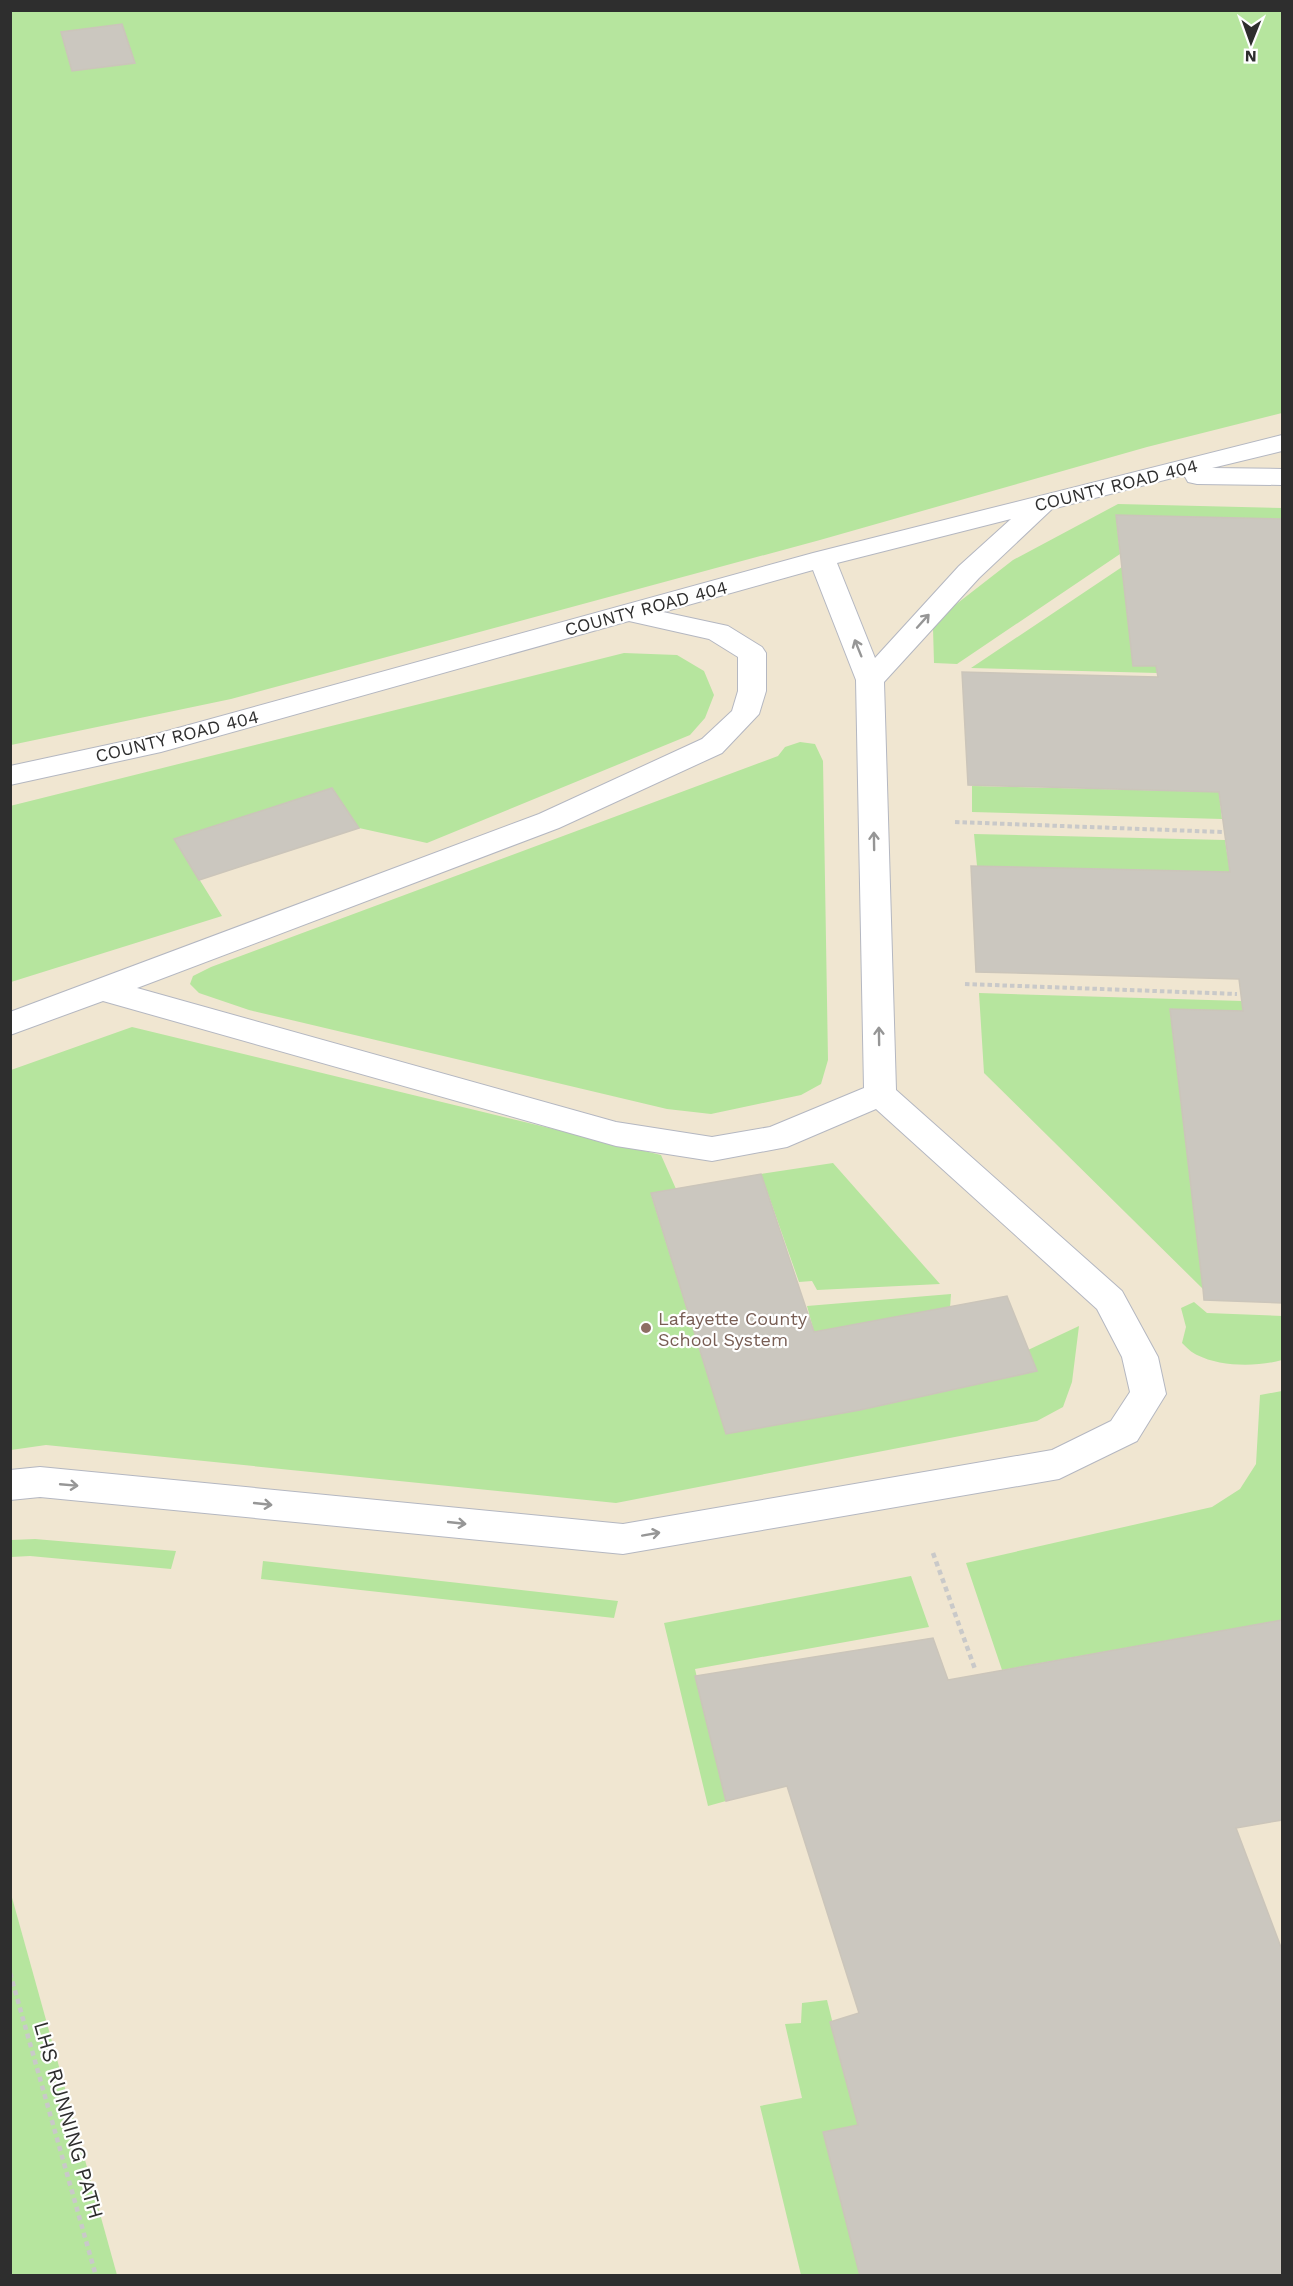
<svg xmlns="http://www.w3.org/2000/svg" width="1293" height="2286" viewBox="0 0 1293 2286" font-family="'Work Sans',sans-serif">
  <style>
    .education { fill: #f0e6d1 }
    .green { fill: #b6e59e }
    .building { fill: #cbc7bf; stroke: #cbc5ba; stroke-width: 1.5 }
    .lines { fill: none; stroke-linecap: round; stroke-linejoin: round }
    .minor-casing { stroke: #b4b7c1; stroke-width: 2 }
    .path-far1 { stroke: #c9c9c9; stroke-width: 4; stroke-dasharray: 4.5 3; stroke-linecap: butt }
    .path { stroke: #c9c9c9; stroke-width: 4.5; stroke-dasharray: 5 4; stroke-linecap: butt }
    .minor { fill: #fff; fill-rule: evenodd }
    .oneway { stroke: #969696 }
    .education-dot { fill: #8d6e63; stroke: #fff; stroke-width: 2 }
    .labels { text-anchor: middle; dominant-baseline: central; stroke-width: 4.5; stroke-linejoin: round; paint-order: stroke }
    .street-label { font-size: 18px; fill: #2e2e2e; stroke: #fff }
    .education-label { font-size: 18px; fill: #785e54; stroke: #fff; text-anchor: start }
    .near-street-label { font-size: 21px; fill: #2e2e2e; stroke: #fff }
  </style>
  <rect width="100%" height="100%" fill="#efe9e1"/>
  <polygon class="education" points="1282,177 1282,2275 78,2275 10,2039 10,618"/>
  <g class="green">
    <polygon points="11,11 1282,11 1282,413 1147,447 820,540 231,699 11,745"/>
    <polygon points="1118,504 1282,508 1282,519 1116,515 1120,554 957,664 934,663 933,628 941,616 1013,560"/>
    <polygon points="1122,567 1133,665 1156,666 1157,673 971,668"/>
    <polygon points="624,653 677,655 704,671 714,695 705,718 690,735 427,843 359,828 332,789 175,840 222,916 11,982 10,806"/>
    <polygon points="800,742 815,744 823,761 828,1060 821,1084 801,1095 711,1114 667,1109 249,1010 199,993 190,984 193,976 211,967 778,756 785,747"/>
    <polygon points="972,786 1219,792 1222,819 972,812"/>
    <polygon points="974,834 1225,840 1230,872 977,866"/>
    <polygon points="979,993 1242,1001 1243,1011 1170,1010 1203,1289 984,1073"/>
    <polygon points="132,1027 661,1155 676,1189 651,1194 726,1434 1036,1371 1028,1350 1079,1326 1072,1382 1063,1407 1037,1421 616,1503 46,1445 11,1450 11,1070"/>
    <polygon points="833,1163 940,1284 817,1290 812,1281 799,1282 761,1174"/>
    <polygon points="951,1294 950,1308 814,1332 807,1306"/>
    <path d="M1194,1302L1207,1313L1282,1316V1360C1257,1367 1221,1367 1197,1355C1192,1353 1186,1347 1182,1343L1186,1327L1181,1308Z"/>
    <polygon points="1282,1391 1282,1620 1002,1670 966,1563 1212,1507 1240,1489 1256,1464 1260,1395"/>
    <polygon points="35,1539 176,1551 171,1569 30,1556 11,1557 11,1540"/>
    <polygon points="263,1561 618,1601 614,1618 261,1579"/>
    <polygon points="911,1576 929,1627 695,1669 726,1801 708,1806 664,1623"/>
    <polygon points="10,1894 11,1894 117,2275 11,2275"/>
    <polygon points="827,2000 858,2125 823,2132 860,2275 801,2275 760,2106 802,2098 785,2024 801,2023 802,2003"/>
  </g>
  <g class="building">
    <polygon points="122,24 135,63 72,71 61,32"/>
    <polygon points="1116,515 1282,519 1282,1303 1204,1300 1203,1289 1170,1009 1243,1011 1239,979 976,972 971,866 1230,872 1219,792 968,785 962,672 1158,677 1156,666 1133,666"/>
    <polygon points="332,788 359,828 199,880 174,839"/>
    <polygon points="761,1174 814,1332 1007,1296 1037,1371 860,1410 726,1434 651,1193"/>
    <polygon points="1282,1620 1282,1820 1236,1828 1282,1950 1282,2276 860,2276 823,2132 858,2125 830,2022 859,2013 787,1786 726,1801 695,1676 933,1638 948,1680"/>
  </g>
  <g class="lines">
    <defs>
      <path id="minor" d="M1282,435V451L1212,468L1282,469V485L1197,484L1188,482L1184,475L1052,509L979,578L884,682L896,1090L1122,1291L1158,1357L1166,1394L1137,1441L1059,1479L623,1554L40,1497L10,1500V1470L40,1467L623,1524L1052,1450L1111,1421L1130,1392L1122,1357L1097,1309L876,1109L787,1147L712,1161L616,1146L103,1001L10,1035V1012L539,814L702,739L732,711L738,691V657L709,639L629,621L161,752L10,785V766L149,736L813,553ZM1011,519L959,566L875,658L837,563ZM813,570L856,680L864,1088L770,1127L712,1137L616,1122L137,988L559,828L722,753L759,714L766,691V653L762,647L728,626L663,612Z"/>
    </defs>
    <use href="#minor" class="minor-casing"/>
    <g class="path-far1">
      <polyline points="955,822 1222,832"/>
      <polyline points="965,984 1237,994"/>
    </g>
    <g class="path">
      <polyline points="933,1553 975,1669"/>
      <polyline points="10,1973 96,2276"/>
    </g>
    <use href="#minor" class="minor"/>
  </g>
  <defs><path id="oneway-shaft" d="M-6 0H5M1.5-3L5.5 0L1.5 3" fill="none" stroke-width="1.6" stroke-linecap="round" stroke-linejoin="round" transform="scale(1.5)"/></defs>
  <g class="oneway">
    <use href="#oneway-shaft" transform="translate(923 621) rotate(-48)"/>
    <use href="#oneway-shaft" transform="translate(858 648) rotate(-112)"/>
    <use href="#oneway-shaft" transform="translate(874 841) rotate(-91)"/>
    <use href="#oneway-shaft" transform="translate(879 1036) rotate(-91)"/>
    <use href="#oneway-shaft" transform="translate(69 1485) rotate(5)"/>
    <use href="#oneway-shaft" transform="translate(263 1504) rotate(6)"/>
    <use href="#oneway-shaft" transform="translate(457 1523) rotate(6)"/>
    <use href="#oneway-shaft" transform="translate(651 1534) rotate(-10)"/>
  </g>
  <circle class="education-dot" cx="646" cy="1328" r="6"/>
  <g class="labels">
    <g class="street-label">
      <text transform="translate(1116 485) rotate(-14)">COUNTY ROAD 404</text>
      <text transform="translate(646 608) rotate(-15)">COUNTY ROAD 404</text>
      <text transform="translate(177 736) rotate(-14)">COUNTY ROAD 404</text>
    </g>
    <g class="education-label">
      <text x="658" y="1318">Lafayette County<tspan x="658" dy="21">School System</tspan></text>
    </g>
    <g class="near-street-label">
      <text transform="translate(69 2120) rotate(74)">LHS RUNNING PATH</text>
    </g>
  </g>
  <rect width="1293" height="2286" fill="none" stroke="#2e2e2e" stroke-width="24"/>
  <g transform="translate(1251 42) rotate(181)" stroke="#ffffff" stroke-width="4.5" paint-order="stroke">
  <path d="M0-4.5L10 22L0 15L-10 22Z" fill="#2e2e2e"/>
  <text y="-9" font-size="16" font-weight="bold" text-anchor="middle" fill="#2e2e2e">N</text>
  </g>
</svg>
